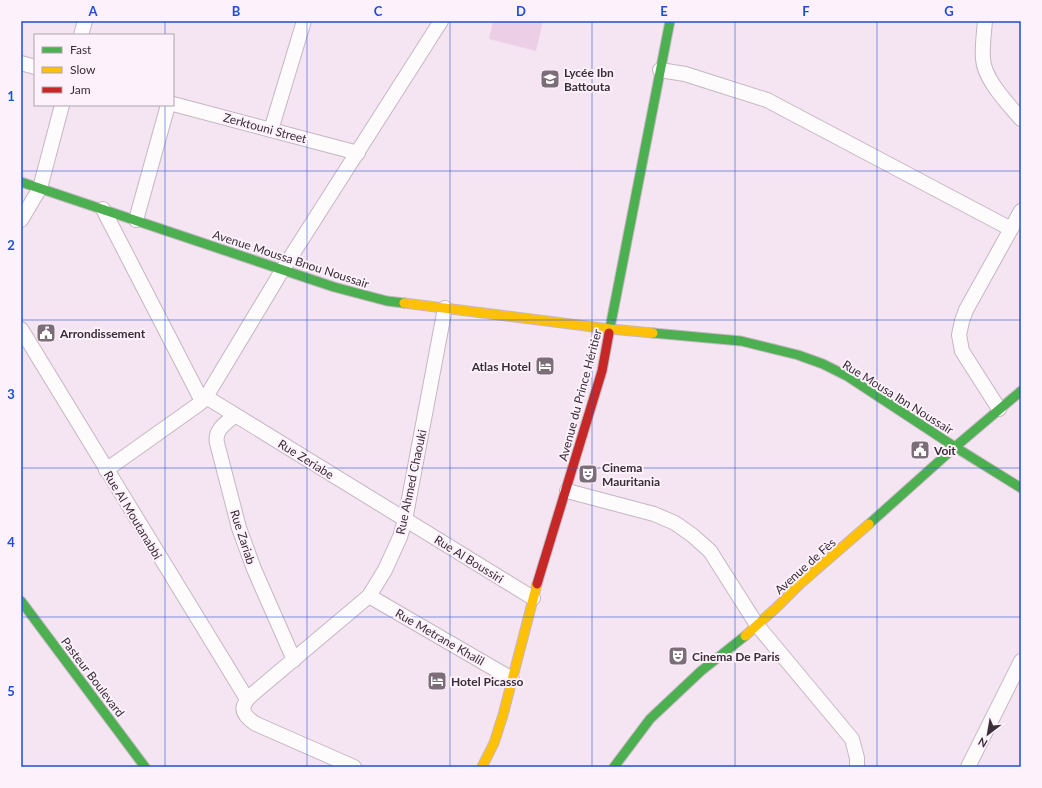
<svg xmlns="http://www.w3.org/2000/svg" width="1042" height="788" viewBox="0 0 1042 788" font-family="Lato,sans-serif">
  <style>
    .green { fill: #edcee7 }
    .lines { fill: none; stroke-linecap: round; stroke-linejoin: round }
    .street-casing { stroke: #c5b7c2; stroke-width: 16 }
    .fast-casing { stroke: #c5b7c2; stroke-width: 11 }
    .slow-casing { stroke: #c5b7c2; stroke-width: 11 }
    .jam-casing { stroke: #c5b7c2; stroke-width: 11 }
    .street { stroke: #fefbfd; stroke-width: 14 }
    .fast { stroke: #4caf50; stroke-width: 9 }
    .slow { stroke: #ffc107; stroke-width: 9 }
    .jam { stroke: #c62828; stroke-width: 9 }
    .grid { fill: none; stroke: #1d4ed8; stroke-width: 1; stroke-opacity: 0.55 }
    .labels { text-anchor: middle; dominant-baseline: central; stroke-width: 4; stroke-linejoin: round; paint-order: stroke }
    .poi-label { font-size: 12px; font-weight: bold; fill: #3a2e38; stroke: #fdf1fb; text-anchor: start }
    .street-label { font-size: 12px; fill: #3a2e38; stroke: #fdf1fb }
    .neatline { fill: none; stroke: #1d4ed8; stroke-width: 1.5 }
    .grid-label { font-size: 13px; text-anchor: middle; font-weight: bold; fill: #1d4ed8 }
  </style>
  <rect width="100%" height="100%" fill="#f5e4f2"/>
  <polygon class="green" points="493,21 543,21 536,51 489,39"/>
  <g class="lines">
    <defs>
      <g id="street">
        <path d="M985,21C984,33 982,46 983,59C984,79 1008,104 1021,119"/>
        <polyline points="81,35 85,21"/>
        <polyline points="21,63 35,67"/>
        <polyline points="660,70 685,74 767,100 1011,229"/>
        <polyline points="173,104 358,153"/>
        <polyline points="271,130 304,21"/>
        <polyline points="103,209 202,401"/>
        <polyline points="21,220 40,188 62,105"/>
        <polyline points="136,220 168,105"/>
        <polyline points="21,329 247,699"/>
        <polyline points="206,397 533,598"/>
        <polyline points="999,409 962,351 959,335 962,321 966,310 1021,211"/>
        <path d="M235,415C226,423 214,430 217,443L239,528L254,569L294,660"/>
        <polyline points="106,470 199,404 206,397 283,269 441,21"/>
        <polyline points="567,491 654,514 675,523 692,535 710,551 757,625 852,739 857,758 857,767"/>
        <polyline points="369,596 512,679"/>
        <path d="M354,767L256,724C239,713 240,705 254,693L369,596L385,570L400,537L405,520L445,308"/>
        <polyline points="968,767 1021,661"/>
      </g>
      <g id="fast">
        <polyline points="21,182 334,287 387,301 404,303"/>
        <polyline points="609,333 670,21"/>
        <polyline points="653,333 741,341 798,355 823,364 847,376 955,447 1021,488"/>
        <polyline points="869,524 955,447 1021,391"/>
        <polyline points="21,601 145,767"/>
        <polyline points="614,767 650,719 701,671 745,636"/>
      </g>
      <g id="slow">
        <polyline points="404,303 610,329 653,333"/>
        <polyline points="745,636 778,606 801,583 869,524"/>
        <polyline points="482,767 494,743 503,715 537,584"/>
      </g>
      <polyline id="jam" points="537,584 602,371 609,333"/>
    </defs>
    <use href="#street" class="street-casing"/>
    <use href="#fast" class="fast-casing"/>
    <use href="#slow" class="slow-casing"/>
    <use href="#jam" class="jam-casing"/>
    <use href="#street" class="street"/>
    <use href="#fast" class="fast"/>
    <use href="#slow" class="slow"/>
    <use href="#jam" class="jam"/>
  </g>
  <path class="grid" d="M165,21V35M307,21V767M450,21V767M592,21V767M735,21V767M877,21V767M165,105V767M21,171H1021M21,320H1021M21,468H1021M21,617H1021"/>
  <defs>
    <symbol id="school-square" viewBox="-11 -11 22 22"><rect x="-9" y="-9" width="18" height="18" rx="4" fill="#7b6e79" stroke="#fdf1fb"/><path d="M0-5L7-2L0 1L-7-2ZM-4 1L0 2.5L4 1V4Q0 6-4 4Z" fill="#fff"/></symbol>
    <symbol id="civic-square" viewBox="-11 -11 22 22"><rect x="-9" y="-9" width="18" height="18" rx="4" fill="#7b6e79" stroke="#fdf1fb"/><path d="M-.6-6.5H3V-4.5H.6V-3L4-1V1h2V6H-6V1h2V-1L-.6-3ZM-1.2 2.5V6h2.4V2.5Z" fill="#fff"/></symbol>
    <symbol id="hotel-square" viewBox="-11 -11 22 22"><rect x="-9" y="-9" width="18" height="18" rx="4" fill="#7b6e79" stroke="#fdf1fb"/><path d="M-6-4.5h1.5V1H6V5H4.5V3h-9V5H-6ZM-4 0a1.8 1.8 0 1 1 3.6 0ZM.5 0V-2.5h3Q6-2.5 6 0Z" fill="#fff"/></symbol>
    <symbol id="theatre-square" viewBox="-11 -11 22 22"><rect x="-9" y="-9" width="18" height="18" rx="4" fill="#7b6e79" stroke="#fdf1fb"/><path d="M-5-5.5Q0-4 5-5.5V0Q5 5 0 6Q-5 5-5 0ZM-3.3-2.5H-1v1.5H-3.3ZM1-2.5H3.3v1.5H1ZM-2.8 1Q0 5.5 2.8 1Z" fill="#fff"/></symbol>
  </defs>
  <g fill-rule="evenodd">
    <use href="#school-square" x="539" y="68" width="22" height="22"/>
    <use href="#civic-square" x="35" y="322" width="22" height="22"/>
    <use href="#hotel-square" x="534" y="355" width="22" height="22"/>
    <use href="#civic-square" x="909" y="439" width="22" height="22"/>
    <use href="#theatre-square" x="577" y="463" width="22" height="22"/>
    <use href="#theatre-square" x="667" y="645" width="22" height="22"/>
    <use href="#hotel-square" x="426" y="670" width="22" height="22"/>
  </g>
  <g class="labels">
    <g class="poi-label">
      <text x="564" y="72">Lycée Ibn<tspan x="564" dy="14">Battouta</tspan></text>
      <text x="60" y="333">Arrondissement</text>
      <text x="531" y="366" text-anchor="end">Atlas Hotel</text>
      <text x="934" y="450">Voit</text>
      <text x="602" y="467">Cinema<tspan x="602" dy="14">Mauritania</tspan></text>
      <text x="692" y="656">Cinema De Paris</text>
      <text x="451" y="681">Hotel Picasso</text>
    </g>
    <g class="street-label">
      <text transform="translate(265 128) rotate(15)">Zerktouni Street</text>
      <text transform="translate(291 259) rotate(18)">Avenue Moussa Bnou Noussair</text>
      <text transform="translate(580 395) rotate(-75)">Avenue du Prince Héritier</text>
      <text transform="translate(898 397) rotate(32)">Rue Mousa Ibn Noussair</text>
      <text transform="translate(306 459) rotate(32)">Rue Zeriabe</text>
      <text transform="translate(411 482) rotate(-78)">Rue Ahmed Chaouki</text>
      <text transform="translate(133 515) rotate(59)">Rue Al Moutanabbi</text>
      <text transform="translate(243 537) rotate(72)">Rue Zariab</text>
      <text transform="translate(469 559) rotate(32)">Rue Al Boussiri</text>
      <text transform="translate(805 566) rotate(-42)">Avenue de Fès</text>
      <text transform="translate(440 637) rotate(30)">Rue Metrane Khalil</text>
      <text transform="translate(93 677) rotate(53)">Pasteur Boulevard</text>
    </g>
  </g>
  <rect width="1042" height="788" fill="none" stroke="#fdf1fb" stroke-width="44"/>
  <rect x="34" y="34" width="140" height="72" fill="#fdf1fb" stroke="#afa3ad"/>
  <rect x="42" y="47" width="20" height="6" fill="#4caf50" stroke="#afa3ad"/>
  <text x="70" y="54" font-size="12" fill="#3a2e38">Fast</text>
  <rect x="42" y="67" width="20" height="6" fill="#ffc107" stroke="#afa3ad"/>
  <text x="70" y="74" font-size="12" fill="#3a2e38">Slow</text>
  <rect x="42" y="87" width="20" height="6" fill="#c62828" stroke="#afa3ad"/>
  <text x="70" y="94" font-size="12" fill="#3a2e38">Jam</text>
  <g transform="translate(988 734) rotate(211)" stroke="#fdf1fb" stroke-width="3" paint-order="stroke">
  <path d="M0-3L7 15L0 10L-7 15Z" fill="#3a2e38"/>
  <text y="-6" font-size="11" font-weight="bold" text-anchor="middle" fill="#3a2e38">N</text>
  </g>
  <rect x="22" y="22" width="998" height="744" class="neatline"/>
  <g class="grid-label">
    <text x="93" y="16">A</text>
    <text x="236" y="16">B</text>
    <text x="378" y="16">C</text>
    <text x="521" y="16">D</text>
    <text x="664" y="16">E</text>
    <text x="806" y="16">F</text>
    <text x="949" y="16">G</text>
    <text x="11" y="101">1</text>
    <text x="11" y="250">2</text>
    <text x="11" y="399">3</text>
    <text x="11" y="547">4</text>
    <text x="11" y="696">5</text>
  </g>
</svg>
